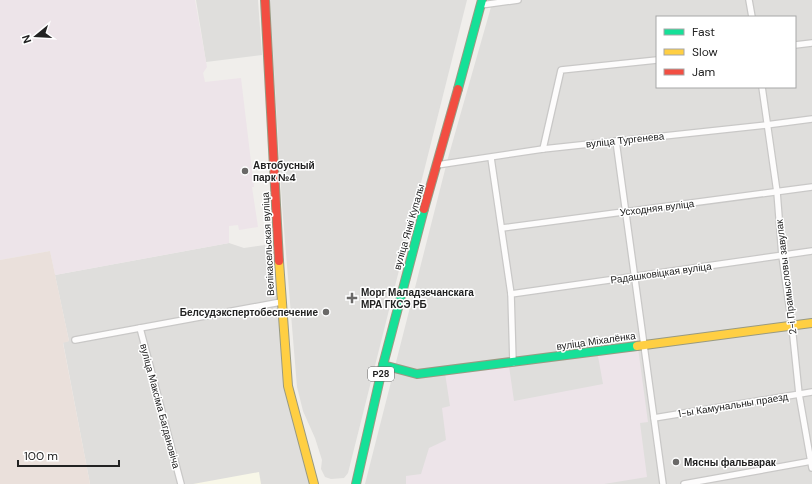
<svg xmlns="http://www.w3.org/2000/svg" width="812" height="484" viewBox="0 0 812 484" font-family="'DM Sans',sans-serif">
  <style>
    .residential { fill: #dfdedc; fill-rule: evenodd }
    .industrial { fill: #ede4e9 }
    .education { fill: #f8f7e8 }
    .military { fill: #eae0db }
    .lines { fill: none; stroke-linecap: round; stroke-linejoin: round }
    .street-casing { stroke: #c9c8c7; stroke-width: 8 }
    .fast-casing { stroke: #999a82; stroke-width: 10 }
    .slow-casing { stroke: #999a82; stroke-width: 10 }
    .jam-casing { stroke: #999a82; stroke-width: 10 }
    .street { stroke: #fdfcfc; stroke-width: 5.5 }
    .fast { stroke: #16e098; stroke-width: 8 }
    .slow { stroke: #ffcf43; stroke-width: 8 }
    .jam { stroke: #f24e42; stroke-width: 8 }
    .poi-dot { fill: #6a6968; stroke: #fff; stroke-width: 1.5 }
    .labels { text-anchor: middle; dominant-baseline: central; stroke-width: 3; stroke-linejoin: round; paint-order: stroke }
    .shield { fill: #fff; stroke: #646464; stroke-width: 1 }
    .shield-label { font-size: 9px; font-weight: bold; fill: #222 }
    .street-label { font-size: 10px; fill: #222; stroke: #fff }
    .poi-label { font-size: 10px; font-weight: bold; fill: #222; stroke: #fff; text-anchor: start }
  </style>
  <rect width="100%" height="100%" fill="#f0eeeb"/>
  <g class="residential">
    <polygon points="196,0 258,0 262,55 206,62"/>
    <polygon points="270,0 467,0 348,473 344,478 331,479 325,477 321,469 322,460 315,438 303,411 297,387 282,205"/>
    <path d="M493,0H812V484H365L448,158ZM657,17H795V87H657Z"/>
    <polygon points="229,243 244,248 265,245 267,264 273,263 285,388 310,484 90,484 63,342 69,341 55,275"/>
  </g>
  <g class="industrial">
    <polygon points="0,0 195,0 207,67 203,73 205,82 241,78 254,187 252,187 258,227 239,230 238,225 229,226 229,243 55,275 50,251 0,260"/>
    <polygon points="638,348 648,422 640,423 647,477 604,484 406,484 406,476 421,474 429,448 446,440 442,408 450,406 445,373 509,366 514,401 603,384 598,356"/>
  </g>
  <polygon class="education" points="259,472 261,484 193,484"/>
  <polygon class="military" points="50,251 69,341 63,343 90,484 0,484 0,260"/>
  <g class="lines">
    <defs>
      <g id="street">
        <polyline points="749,0 752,17"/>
        <polyline points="481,5 518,0"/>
        <polyline points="795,45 812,43"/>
        <polyline points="762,87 777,192 782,256 792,326 799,394 812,468"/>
        <polyline points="616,141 663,484"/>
        <polyline points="543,149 561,70 657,60"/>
        <polyline points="491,158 511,294 513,363"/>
        <polyline points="437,165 543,149 766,125 812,119"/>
        <polyline points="502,228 812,187"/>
        <polyline points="511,294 812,251"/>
        <polyline points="75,340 140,328"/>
        <polyline points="654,418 812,392"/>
        <polyline points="181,484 140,328 281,302"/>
        <polyline points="684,484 812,461"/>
      </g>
      <g id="fast">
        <polyline points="458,89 482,0"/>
        <polyline points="383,365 417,374 637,346"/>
        <polyline points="356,484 383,365 424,209"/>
      </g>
      <g id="slow">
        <polyline points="279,261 288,386 314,484"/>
        <polyline points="637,346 812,323"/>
      </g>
      <g id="jam">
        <polyline points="265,0 279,261"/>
        <polyline points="424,209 458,89"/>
      </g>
    </defs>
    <use href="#street" class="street-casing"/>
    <use href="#fast" class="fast-casing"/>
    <use href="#slow" class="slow-casing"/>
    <use href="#jam" class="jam-casing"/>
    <use href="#street" class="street"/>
    <use href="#fast" class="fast"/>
    <use href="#slow" class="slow"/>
    <use href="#jam" class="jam"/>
  </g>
  <g class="poi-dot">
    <circle cx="245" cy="171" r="4"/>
    <path d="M350 292h4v4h4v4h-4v4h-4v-4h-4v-4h4z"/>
    <circle cx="326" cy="312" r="4"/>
    <circle cx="676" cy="462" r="4"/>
  </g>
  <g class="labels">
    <rect class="shield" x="368" y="367" width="26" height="14" rx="3"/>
    <g class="shield-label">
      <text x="381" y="374">Р28</text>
    </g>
    <g class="street-label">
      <text transform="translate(625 140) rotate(-6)">вуліца Тургенева</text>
      <text transform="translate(657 208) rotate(-7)">Усходняя вуліца</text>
      <text transform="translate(409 227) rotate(-74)">вуліца Янкі Купалы</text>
      <text transform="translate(268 244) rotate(-93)">Велікасельская вуліца</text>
      <text transform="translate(661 273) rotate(-8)">Радашковіцкая вуліца</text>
      <text transform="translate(786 277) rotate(-97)">2-і Прамысловы завулак</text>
      <text transform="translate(596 341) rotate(-8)">вуліца Міхалёнка</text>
      <text transform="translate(733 405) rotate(-9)">1-ы Камунальны праезд</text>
      <text transform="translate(160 406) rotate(75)">вуліца Максіма Багдановіча</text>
    </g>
    <g class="poi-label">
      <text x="253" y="165">Автобусный<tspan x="253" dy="12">парк №4</tspan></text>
      <text x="361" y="292">Морг Маладзечанскага<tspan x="361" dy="12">МРА ГКСЭ РБ</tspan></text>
      <text x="318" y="312" text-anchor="end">Белсудэкспертобеспечение</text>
      <text x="684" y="462">Мясны фальварак</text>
    </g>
  </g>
  <rect x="656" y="16" width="140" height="72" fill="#ffffff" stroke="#a7a7a7"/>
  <rect x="664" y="29" width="20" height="6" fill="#16e098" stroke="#a7a7a7"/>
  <text x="692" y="36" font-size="12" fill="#222222">Fast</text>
  <rect x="664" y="49" width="20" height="6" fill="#ffcf43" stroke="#a7a7a7"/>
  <text x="692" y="56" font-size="12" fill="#222222">Slow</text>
  <rect x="664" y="69" width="20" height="6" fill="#f24e42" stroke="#a7a7a7"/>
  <text x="692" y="76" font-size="12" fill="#222222">Jam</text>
  <g transform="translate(36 36) rotate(252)" stroke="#ffffff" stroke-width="3" paint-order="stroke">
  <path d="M0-3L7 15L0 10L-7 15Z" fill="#222222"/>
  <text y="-6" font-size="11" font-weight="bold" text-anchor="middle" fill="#222222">N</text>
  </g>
  <path d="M18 460v6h101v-6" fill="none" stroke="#222222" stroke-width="2"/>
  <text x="24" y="460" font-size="12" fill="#222222" stroke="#ffffff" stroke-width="3" paint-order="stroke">100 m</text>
</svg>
